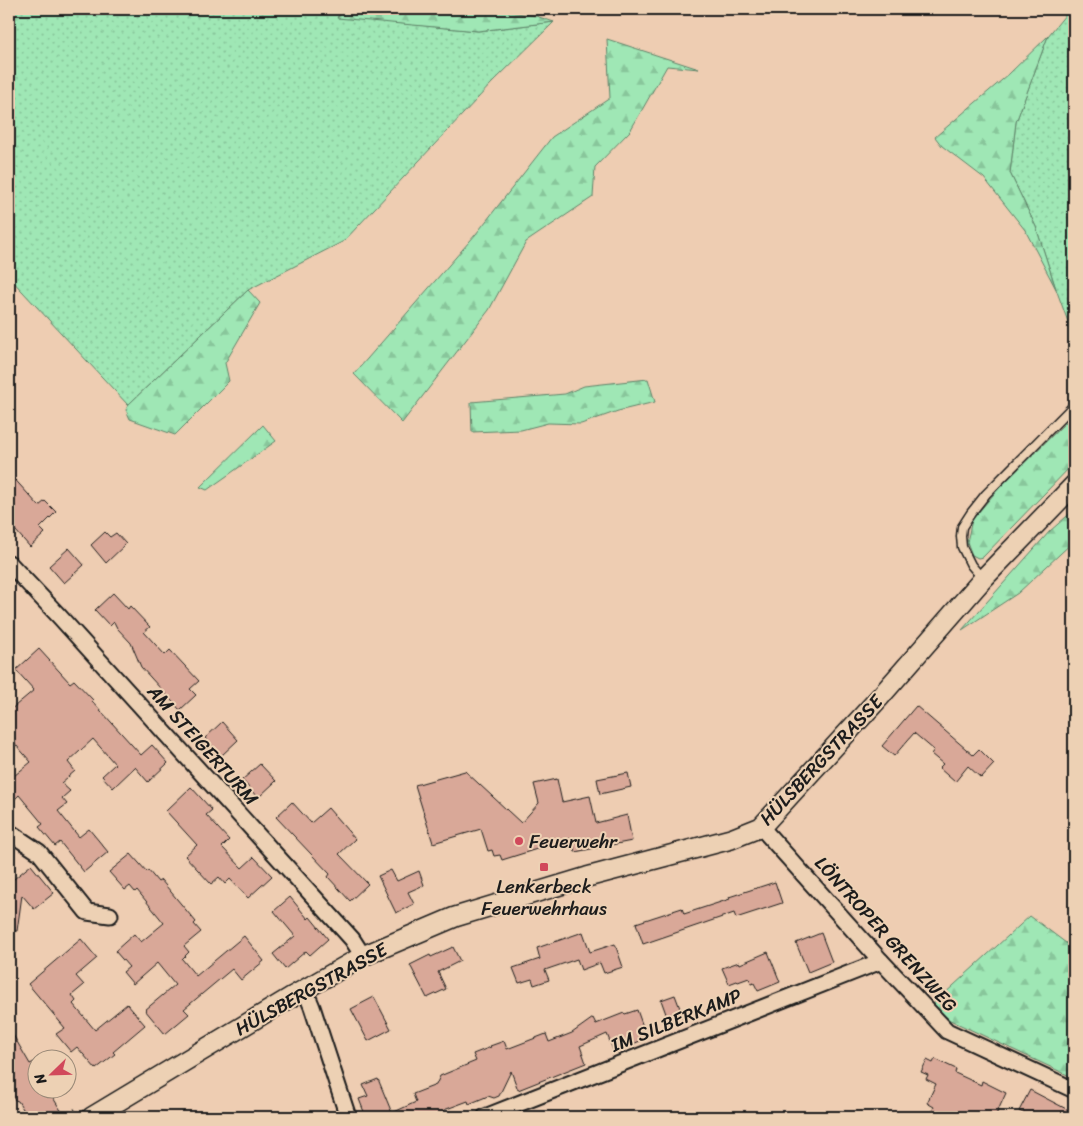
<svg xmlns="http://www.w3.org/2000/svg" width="1083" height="1126" viewBox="0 0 1083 1126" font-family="Sriracha,sans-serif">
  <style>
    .grass { fill: url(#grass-dots); stroke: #5e8268 }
    .forest { fill: url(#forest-firs); stroke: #5e8268 }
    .building { fill: #d9a898; stroke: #1c1c1c }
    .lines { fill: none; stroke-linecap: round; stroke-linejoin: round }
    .service-casing { stroke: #1c1c1c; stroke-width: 11 }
    .minor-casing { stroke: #1c1c1c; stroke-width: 19 }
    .tertiary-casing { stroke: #1c1c1c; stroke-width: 22 }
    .path { stroke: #1c1c1c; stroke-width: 3; stroke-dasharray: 1 4; stroke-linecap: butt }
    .service { stroke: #edd1b4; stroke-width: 8 }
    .minor { stroke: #edd1b4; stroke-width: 15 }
    .tertiary { stroke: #edd1b4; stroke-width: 19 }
    .poi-dot { fill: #d1495b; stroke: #edd1b4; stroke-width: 2 }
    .labels { text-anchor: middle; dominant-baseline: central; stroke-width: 4; stroke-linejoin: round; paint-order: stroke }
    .street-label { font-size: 19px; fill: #1c1c1c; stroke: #edd1b4 }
    .poi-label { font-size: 19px; fill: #1c1c1c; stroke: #edd1b4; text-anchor: start }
  </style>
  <defs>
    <pattern id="grass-dots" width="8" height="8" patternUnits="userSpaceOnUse" patternTransform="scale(1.25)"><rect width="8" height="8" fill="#9fe7b5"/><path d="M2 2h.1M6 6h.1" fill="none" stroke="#88c69b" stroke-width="1.8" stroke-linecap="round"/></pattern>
    <pattern id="forest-firs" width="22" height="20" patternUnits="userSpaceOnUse" patternTransform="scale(1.25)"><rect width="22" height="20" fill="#9fe7b5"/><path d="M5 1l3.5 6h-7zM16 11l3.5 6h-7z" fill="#88c69b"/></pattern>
  </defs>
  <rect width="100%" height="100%" fill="#eecdb2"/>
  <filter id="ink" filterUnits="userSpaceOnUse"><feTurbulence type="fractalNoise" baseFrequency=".02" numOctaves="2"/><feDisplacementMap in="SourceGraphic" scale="10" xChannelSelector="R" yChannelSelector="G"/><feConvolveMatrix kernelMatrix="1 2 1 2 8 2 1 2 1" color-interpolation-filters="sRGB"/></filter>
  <g filter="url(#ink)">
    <g class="grass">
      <polygon points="9,9 347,9 337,17 478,31 554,22 492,83 344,241 248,290 128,405 9,277"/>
      <polygon points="1070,9 1074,13 1074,338 1056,289 1036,227 1010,173 1016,122 1048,36"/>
    </g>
    <g class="forest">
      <polygon points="347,9 491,9 536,16 554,22 478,31 337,18"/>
      <polygon points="1048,36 1016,122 1010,173 1036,227 1056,289 1025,230 984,178 942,146 935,137 1009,74"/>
      <polygon points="607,39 699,69 667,66 630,131 595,167 593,197 526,242 489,310 402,423 354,374 476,234 552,137 610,98"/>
      <polygon points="248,290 260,303 225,363 229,381 175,435 130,419 126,410 128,405"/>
      <polygon points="648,379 655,402 618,411 581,424 548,423 521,430 472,432 471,402 565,394 584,386"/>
      <polygon points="1074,414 1074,463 983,557 978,558 972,555 967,542 972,520 999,488"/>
      <polygon points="263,425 276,441 207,490 200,487"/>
      <polygon points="1074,510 1074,541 1018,593 962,630 1050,531"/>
      <polygon points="1030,916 1074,949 1074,1078 950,1020 932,1005"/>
    </g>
    <g class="building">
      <polygon points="9,473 39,506 45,501 56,512 40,528 45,533 30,547 9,523"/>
      <polygon points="105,532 110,537 116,533 126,544 106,563 91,545"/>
      <polygon points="69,548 84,565 64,583 49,566"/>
      <polygon points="113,593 128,609 130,606 150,627 144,632 165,655 170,650 199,681 190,689 196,695 180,710 141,667 131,643 117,628 114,622 110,626 95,610"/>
      <polygon points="39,649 70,683 74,680 93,700 92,701 141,755 152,745 168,763 148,782 135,767 113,788 102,776 115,764 93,739 68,762 75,771 61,783 70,791 62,798 67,804 58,811 79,837 89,829 108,852 84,872 60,842 55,846 39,827 43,824 19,795 15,799 9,792 9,780 31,762 9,737 9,711 34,690 16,670"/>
      <polygon points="916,706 973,755 979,749 994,764 981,778 968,766 955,782 939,768 943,764 931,754 934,750 914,733 894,756 882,746"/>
      <polygon points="222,722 238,740 221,756 205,738"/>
      <polygon points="260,764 276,781 258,798 242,780"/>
      <polygon points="465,771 521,823 539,803 534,784 557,779 562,802 590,796 596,823 627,815 632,841 575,852 572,838 502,860 500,855 494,856 492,850 488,851 481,829 433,843 415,785"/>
      <polygon points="628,773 631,787 600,794 597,779"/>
      <polygon points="191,787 212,810 206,815 229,840 222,847 242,868 254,857 272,876 248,898 230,879 225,884 219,877 211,884 185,856 197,845 166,811"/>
      <polygon points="292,802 311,823 328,808 355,839 339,854 368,884 350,901 328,877 330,874 276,817"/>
      <polygon points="131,854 147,872 148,870 158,882 161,880 196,922 194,924 201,932 184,946 189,952 182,959 196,976 244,936 264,961 241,980 232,969 184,1009 189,1014 165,1034 145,1010 175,985 157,963 133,984 123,972 129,967 115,951 134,934 141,942 164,923 137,890 135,892 130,886 125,890 109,872"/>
      <polygon points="31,865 54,893 34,909 22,895 17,931 9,930 9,883"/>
      <polygon points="391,870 397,881 419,871 424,885 408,892 414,904 396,913 378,876"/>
      <polygon points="775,882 782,903 736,918 734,913 643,944 636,923 682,908 684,914 730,899 729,897"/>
      <polygon points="290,897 308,919 310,917 328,939 310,955 306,951 285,969 273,954 295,936 274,911"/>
      <polygon points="583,932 590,952 615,944 623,967 604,973 600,963 581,970 577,959 545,970 549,980 534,985 532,979 519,983 513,968 540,959 537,948"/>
      <polygon points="821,933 832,962 808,972 796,943"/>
      <polygon points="81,939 97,958 76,976 84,985 72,995 76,1001 73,1004 95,1030 127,1004 145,1025 113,1052 115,1054 96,1069 77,1047 71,1052 56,1034 65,1028 28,984"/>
      <polygon points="453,947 460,961 438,972 446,989 427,998 410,965 430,955 431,957"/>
      <polygon points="768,952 780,982 758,991 754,983 751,984 749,978 738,982 737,981 729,984 722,968 739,962 740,964"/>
      <polygon points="675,995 684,1019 670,1025 661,1000"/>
      <polygon points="374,997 391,1029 368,1041 351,1009"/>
      <polygon points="637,1010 647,1038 614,1052 607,1034 580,1046 586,1063 518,1090 511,1071 499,1096 494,1098 488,1096 469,1104 468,1101 444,1110 443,1113 433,1117 366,1117 359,1099 368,1096 363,1085 378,1079 392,1113 416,1102 413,1094 436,1085 440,1076 476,1061 473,1054 491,1047 490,1046 504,1041 507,1049 546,1034 549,1042 572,1033 593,1018 596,1024 624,1013 625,1014"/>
      <polygon points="9,1028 30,1064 38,1060 38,1088 47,1088 65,1117 28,1117 18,1101 15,1100 9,1091"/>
      <polygon points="935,1059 956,1069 955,1073 981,1085 982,1081 1006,1093 995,1117 929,1117 934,1107 927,1103 936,1084 926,1079 928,1075 921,1072 927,1060 933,1063"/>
      <polygon points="1030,1090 1074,1113 1074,1117 1032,1117 1019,1111"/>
    </g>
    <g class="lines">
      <defs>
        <polyline id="service" points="983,579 971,565 962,547 961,536 962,527 971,513 986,494 1074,405"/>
        <g id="minor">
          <polyline points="9,563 59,616 352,939 363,956"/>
          <polyline points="761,827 881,961 947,1031 1074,1090"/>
          <polyline points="9,833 12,834 39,852 87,912 110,915"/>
          <polyline points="305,990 312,1007 348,1117"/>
          <polyline points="485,1117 881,961"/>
        </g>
        <polyline id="tertiary" points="92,1117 293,996 363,956 455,917 587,877 731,839 761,827 880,697 983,579 1074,485"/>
      </defs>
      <use href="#service" class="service-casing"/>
      <use href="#minor" class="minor-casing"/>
      <use href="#tertiary" class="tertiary-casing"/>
      <polyline class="path" points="61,1117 76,1109"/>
      <use href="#service" class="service"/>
      <use href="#minor" class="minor"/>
      <use href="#tertiary" class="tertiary"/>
    </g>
  </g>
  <g class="poi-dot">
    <circle cx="519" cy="841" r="5"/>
    <rect x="539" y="862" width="10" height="10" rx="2.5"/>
  </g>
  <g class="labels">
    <g class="street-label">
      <text transform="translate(203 745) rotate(48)">AM STEIGERTURM</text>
      <text transform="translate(821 760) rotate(-47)">HÜLSBERGSTRASSE</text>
      <text transform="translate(886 934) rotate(48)">LÖNTROPER GRENZWEG</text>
      <text transform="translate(311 989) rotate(-29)">HÜLSBERGSTRASSE</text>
      <text transform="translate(676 1020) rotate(-22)">IM SILBERKAMP</text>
    </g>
    <g class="poi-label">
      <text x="529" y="841">Feuerwehr</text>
      <text x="544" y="886" text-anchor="middle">Lenkerbeck<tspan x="544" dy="22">Feuerwehrhaus</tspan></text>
    </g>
  </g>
  <rect width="1083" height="1126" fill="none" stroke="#edd1b4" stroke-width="30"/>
  <rect x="15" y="15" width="1053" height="1096" fill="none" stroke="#1c1c1c" stroke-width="2" filter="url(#ink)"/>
  <g transform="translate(52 1074) rotate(247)"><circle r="24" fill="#edd1b4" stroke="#998977"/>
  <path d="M0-4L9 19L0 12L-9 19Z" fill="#d1495b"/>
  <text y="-8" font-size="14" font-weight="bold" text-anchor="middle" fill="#1c1c1c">N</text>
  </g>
</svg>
